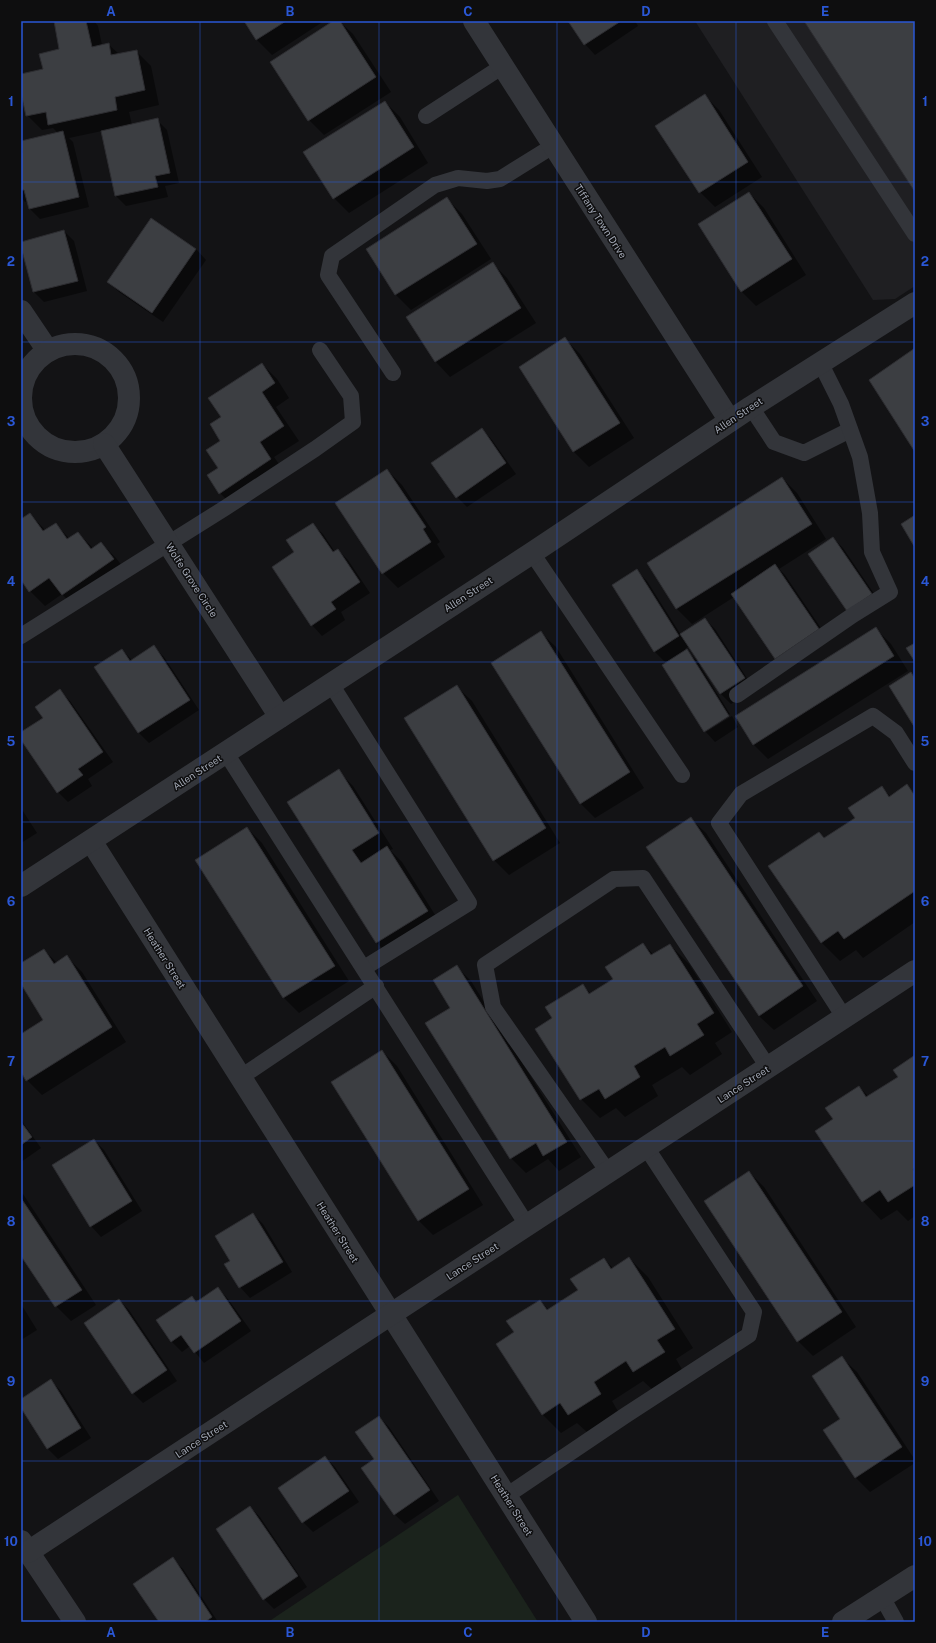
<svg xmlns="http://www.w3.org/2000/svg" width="936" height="1643" viewBox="0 0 936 1643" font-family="'Public Sans',sans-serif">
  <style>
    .built { fill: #1f1f22 }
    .green { fill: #1b231c }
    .shadow { fill: #0007; fill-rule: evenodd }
    .building { fill: #3c3e42; stroke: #2d2d31 }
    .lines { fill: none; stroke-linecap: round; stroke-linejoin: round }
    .service { stroke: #33353a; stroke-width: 16 }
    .minor { stroke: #33353a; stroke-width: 22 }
    .tertiary { stroke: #33353a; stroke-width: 22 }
    .grid { fill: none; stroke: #2a57d5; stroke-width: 1; stroke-opacity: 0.55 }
    .labels { text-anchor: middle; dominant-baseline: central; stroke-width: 3; stroke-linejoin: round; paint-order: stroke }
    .street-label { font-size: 10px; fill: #a3a9b6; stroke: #0e0e0f }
    .neatline { fill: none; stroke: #2a57d5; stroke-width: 1.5 }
    .grid-label { font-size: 13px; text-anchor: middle; font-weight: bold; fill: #2a57d5 }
  </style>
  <rect width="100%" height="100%" fill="#131315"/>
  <polygon class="built" points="695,21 915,21 915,286 895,299 873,300"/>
  <polygon class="green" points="458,1495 538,1622 268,1622"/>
  <g class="shadow">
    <polygon points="55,21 94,21 98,26 102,45 108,44 119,54 136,51 151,66 159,105 129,112 132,125 157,120 167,130 179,183 165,186 168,197 126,206 116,196 102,131 69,138 73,142 89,207 40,219 30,209 28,201 25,202 21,197 21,154 24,154 21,142 58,133 53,128 42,130 27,115 21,88 21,75 44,70 61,50"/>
    <polygon points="245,21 324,21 272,55 257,40"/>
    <polygon points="335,21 339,21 353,34 391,92 324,135 309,120 271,62"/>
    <polygon points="570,21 635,21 638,26 595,55 585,44"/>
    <polygon points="704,95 719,110 762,177 715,207 700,192 657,126"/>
    <polygon points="385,102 400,117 428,163 349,213 334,198"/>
    <polygon points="749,193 764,208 806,275 756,306 741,291"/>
    <polygon points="447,199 462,214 491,259 411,310 396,295 367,249"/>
    <polygon points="151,219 196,249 206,260 163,322 119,292 108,281"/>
    <polygon points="64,231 74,241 87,291 44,302 34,292 21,243"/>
    <polygon points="492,263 507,278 536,323 450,377 436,362 407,317"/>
    <polygon points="565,339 580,354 634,438 589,467 574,452 520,367"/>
    <polygon points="262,364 277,379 289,398 276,407 299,441 274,457 286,474 235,508 220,493 222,417"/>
    <polygon points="482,429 492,440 516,474 467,507 457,497"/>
    <polygon points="387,470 402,485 440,542 437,544 445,557 398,588 383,573"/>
    <polygon points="782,478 797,493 826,539 779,569 785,575 829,640 786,669 776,658 734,597 692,624 677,609 648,563"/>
    <polygon points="30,514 46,531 55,524 70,539 78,533 93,548 101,543 116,558 128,574 77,610 62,594 45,606 30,591 21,579 21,520"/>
    <polygon points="312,524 323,534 335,552 338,550 348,560 370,593 341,612 345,620 322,636 312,625 296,552"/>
    <polygon points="833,538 843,548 881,604 858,621"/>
    <path d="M637,571L647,581L681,635L705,619L715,629L754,689L731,704L721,694L702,665L700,666L730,714L706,730V732L732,716L738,727L715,742L705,731L666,663L655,652L613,585ZM689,646L700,663H699L685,649Z"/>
    <polygon points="876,629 891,644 908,671 768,759 753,744"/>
    <polygon points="541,633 556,647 644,788 595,818 580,803"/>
    <polygon points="154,647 164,657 199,710 149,743 139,733 96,667 122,650 132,660"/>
    <polygon points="457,687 472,701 560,843 509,875 494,860"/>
    <polygon points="60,691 70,701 113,762 88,779 92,786 68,802 58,792 21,738 21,733 44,718"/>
    <polygon points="338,771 353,786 393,849 390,850 402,862 442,926 392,958 377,943 288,802"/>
    <polygon points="907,786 915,794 915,922 863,958 856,950 840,961 821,942 819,833 825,839 856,818 881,787 891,797"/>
    <polygon points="21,808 37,833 21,843"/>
    <polygon points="691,819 706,833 817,1001 774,1030 759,1016"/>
    <polygon points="247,828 262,843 349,981 299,1013 284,998 197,860"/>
    <polygon points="643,944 654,955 670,945 689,964 732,1032 715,1043 722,1054 690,1075 682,1067 652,1085 658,1096 625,1117 616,1108 600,1118 581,1099 537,1029 554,1019 582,985 591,994 615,979"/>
    <polygon points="44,950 57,963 67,957 82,972 126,1042 42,1095 27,1080 21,1070 21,1035 45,1020 21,982 21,964"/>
    <polygon points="456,966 471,981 581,1157 559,1171 548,1159 526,1173 511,1158 451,1008"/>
    <polygon points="382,1051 397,1066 483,1205 433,1235 419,1221"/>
    <polygon points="915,1057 915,1216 908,1221 897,1210 881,1220 863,1201 834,1120 859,1087 869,1097 899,1077"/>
    <polygon points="21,1120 41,1148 21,1162"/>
    <polygon points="94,1140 104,1150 142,1211 101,1237 91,1226 53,1166"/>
    <polygon points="749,1172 764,1187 856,1327 813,1356 798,1341"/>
    <polygon points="21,1191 96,1305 71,1321 56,1306 21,1254"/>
    <polygon points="253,1214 263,1224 292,1272 250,1298 240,1287 226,1264 231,1261"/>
    <polygon points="629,1258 648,1277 693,1348 676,1359 683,1371 653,1390 643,1381 612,1401 619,1413 588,1433 577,1423 561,1433 543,1415 515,1332 540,1301 549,1310 579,1291 604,1259 613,1268"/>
    <polygon points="218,1288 228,1299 251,1331 204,1363 190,1346 182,1352 172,1342 157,1321 192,1297 197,1302"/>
    <polygon points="119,1300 129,1310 177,1381 143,1403 133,1393 86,1323"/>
    <polygon points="21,1304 37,1330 21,1340"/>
    <polygon points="842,1358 857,1372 915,1460 915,1463 870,1492 855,1477 841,1419"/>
    <polygon points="51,1381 61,1391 91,1438 58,1459 48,1449 21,1407 21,1400"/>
    <polygon points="379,1417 389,1427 439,1501 405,1524 394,1514 376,1459"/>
    <polygon points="325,1457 335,1467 359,1502 313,1532 303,1522"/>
    <polygon points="250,1507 260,1517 307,1587 274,1609 264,1599"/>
    <polygon points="172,1559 183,1569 218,1622 160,1622"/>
  </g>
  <g class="building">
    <polygon points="54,21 86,21 92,47 109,43 111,55 137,50 145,90 115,97 117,110 48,125 46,112 26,116 21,93 21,74 43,69 39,54 59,49"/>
    <polygon points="244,21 286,21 256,40"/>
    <polygon points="333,21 340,21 376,77 308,121 270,62"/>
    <polygon points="568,21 621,21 584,45"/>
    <polygon points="804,21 915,21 915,192"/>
    <polygon points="705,94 748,162 699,193 655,126"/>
    <polygon points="385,101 414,147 333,199 303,152"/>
    <polygon points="158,118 170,173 155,176 158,187 115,196 101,131"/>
    <polygon points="63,131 79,197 29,209 24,190 21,190 21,153 22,153 21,141"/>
    <polygon points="749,192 792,259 741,292 698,224"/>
    <polygon points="447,197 477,244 395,295 366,249"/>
    <polygon points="151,218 196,249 152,313 107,282"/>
    <polygon points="64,230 78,281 33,292 21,247 21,242"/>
    <polygon points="493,262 521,308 435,362 406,317"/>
    <polygon points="565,337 620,423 573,452 519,367"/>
    <polygon points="915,348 915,452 869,380"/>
    <polygon points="262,363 275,383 262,392 284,426 260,442 271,459 219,494 207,475 218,468 206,450 220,441 210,424 221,417 208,398"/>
    <polygon points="482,428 506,463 456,498 431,463"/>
    <polygon points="387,469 426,527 423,529 431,542 382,574 335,503"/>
    <polygon points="782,477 812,524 676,609 647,563"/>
    <polygon points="30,513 43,531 56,523 67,539 78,532 91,549 101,542 114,559 62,595 49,578 29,592 21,580 21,519"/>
    <polygon points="915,515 915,546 914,546 901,524"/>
    <polygon points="313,523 333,552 338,549 360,582 331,602 336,609 311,626 272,567 294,552 286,540"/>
    <polygon points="833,537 872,594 847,611 808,554"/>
    <polygon points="775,564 819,629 775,659 731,594"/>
    <polygon points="637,569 679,636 654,652 612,585"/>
    <polygon points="705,618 745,678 720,694 680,634"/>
    <polygon points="876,627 894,656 753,745 735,716"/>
    <polygon points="541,631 630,772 580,804 491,663"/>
    <polygon points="915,643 915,662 906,648"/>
    <polygon points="154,645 190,700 138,733 94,667 122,649 130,661"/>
    <polygon points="687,649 729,716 704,732 662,665"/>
    <polygon points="911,672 915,679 915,728 889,686"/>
    <polygon points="457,685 546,828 493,861 404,718"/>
    <polygon points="60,689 103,752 78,769 83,775 57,793 21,740 21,732 43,718 35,707"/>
    <polygon points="339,769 379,833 352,850 361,863 387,846 428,911 376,943 287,802"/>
    <polygon points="907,784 915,796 915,891 844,939 838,931 821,943 768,866 819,832 824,838 855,818 848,808 882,786 889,797"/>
    <polygon points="691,817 803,986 759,1016 646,847"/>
    <polygon points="247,827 335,966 283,998 195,860"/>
    <polygon points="643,943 651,955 670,944 714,1013 697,1024 704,1035 670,1056 665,1047 634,1066 640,1077 605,1099 599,1089 580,1100 535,1029 552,1018 545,1007 583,984 589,994 613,979 605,967"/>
    <polygon points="44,949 54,964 67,955 112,1027 26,1081 21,1072 21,1034 43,1020 21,984 21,963"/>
    <polygon points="457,965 567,1142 543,1156 536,1143 510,1159 425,1023 450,1008 433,980"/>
    <polygon points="382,1050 469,1189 418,1221 331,1082"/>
    <polygon points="915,1055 915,1168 913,1169 915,1172 915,1185 888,1202 880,1190 862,1202 815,1131 833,1119 825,1108 859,1086 866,1097 898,1077 893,1070"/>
    <polygon points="21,1122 32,1137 21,1145"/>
    <polygon points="94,1139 132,1201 90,1227 52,1165"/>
    <polygon points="749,1171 842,1312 797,1342 704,1201"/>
    <polygon points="21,1198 82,1290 55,1307 21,1256"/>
    <polygon points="253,1213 283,1262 239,1288 224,1264 230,1261 215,1236"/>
    <polygon points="629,1257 675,1329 657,1340 665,1352 633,1372 626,1361 594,1382 601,1394 568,1415 560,1403 542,1415 496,1344 514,1332 506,1321 540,1300 547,1310 578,1290 570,1279 604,1258 611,1269"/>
    <polygon points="218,1287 241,1321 194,1353 181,1335 171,1342 156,1320 192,1296 196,1302"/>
    <polygon points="119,1299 167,1370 132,1394 84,1323"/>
    <polygon points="842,1356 902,1447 855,1478 823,1430 840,1419 812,1376"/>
    <polygon points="51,1379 81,1428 47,1449 21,1408 21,1399"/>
    <polygon points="379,1416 430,1490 394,1515 361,1468 374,1459 355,1432"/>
    <polygon points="325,1456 349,1491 302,1523 278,1488"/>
    <polygon points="250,1506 298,1576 263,1600 216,1529"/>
    <polygon points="173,1557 212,1617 205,1622 159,1622 133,1584"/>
  </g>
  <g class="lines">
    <g class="service">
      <polyline points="775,21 915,234"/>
      <polyline points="426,116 503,66"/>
      <polyline points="393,373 328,275 332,256 435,185 458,178 487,181 500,179 553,146"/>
      <polyline points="751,407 774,442 804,453 850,430"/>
      <polyline points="532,553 682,775"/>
      <polyline points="21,636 225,508 315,449 353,422 351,396 320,350"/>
      <polyline points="331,684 469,903 364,968"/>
      <polyline points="737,695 853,615 890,592 872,552 870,513 860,457 841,404 820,362"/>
      <polyline points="226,753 527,1225"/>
      <polyline points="844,1017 719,823 741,794 873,716 896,733 915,763"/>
      <polyline points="241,1077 376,986"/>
      <polyline points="608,1172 493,1007 485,965 614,879 643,878 768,1067"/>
      <polyline points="506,1496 626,1415 749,1335 754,1312 646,1147"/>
      <polyline points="882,1597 896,1622"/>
    </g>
    <g class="minor">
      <polyline points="474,21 730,421"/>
      <polyline points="21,311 48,351"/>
      <circle cx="75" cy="398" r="54"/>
      <polyline points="104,444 280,717"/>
      <polyline points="91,841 586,1622"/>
      <polyline points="21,886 532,553 751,407 915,303"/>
      <polyline points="21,1541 75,1622"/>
      <polyline points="28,1552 915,971"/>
    </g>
    <polyline class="tertiary" points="843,1622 915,1576"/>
  </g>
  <path class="grid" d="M200,21V1622M379,21V1622M557,21V1622M736,21V1622M21,182H915M21,342H915M21,502H915M21,662H915M21,822H915M21,981H915M21,1141H915M21,1301H915M21,1461H915"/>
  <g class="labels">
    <g class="street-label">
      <text transform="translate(601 221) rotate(57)">Tiffany Town Drive</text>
      <text transform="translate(738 415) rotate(-34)">Allen Street</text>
      <text transform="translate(192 580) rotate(57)">Wolfe Grove Circle</text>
      <text transform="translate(468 594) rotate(-33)">Allen Street</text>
      <text transform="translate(197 772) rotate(-33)">Allen Street</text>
      <text transform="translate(165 958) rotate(58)">Heather Street</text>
      <text transform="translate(743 1084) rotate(-33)">Lance Street</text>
      <text transform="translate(338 1232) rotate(58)">Heather Street</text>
      <text transform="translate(472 1261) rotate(-33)">Lance Street</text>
      <text transform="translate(201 1439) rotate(-33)">Lance Street</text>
      <text transform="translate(512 1505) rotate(58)">Heather Street</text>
    </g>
  </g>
  <rect width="936" height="1643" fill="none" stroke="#0e0e0f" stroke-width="44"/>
  <rect x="22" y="22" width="892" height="1599" class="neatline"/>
  <g class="grid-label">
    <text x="111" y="16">A</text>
    <text x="290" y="16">B</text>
    <text x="468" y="16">C</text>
    <text x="646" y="16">D</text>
    <text x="825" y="16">E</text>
    <text x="11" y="106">1</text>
    <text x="925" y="106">1</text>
    <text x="11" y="266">2</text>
    <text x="925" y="266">2</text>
    <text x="11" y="426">3</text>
    <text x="925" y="426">3</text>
    <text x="11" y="586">4</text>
    <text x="925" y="586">4</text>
    <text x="11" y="746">5</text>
    <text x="925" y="746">5</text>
    <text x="11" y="906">6</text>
    <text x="925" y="906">6</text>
    <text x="11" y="1066">7</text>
    <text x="925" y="1066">7</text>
    <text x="11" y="1226">8</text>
    <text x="925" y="1226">8</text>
    <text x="11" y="1386">9</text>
    <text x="925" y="1386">9</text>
    <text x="11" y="1546">10</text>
    <text x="925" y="1546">10</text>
    <text x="111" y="1637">A</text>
    <text x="290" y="1637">B</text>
    <text x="468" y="1637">C</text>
    <text x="646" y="1637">D</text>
    <text x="825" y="1637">E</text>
  </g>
</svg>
